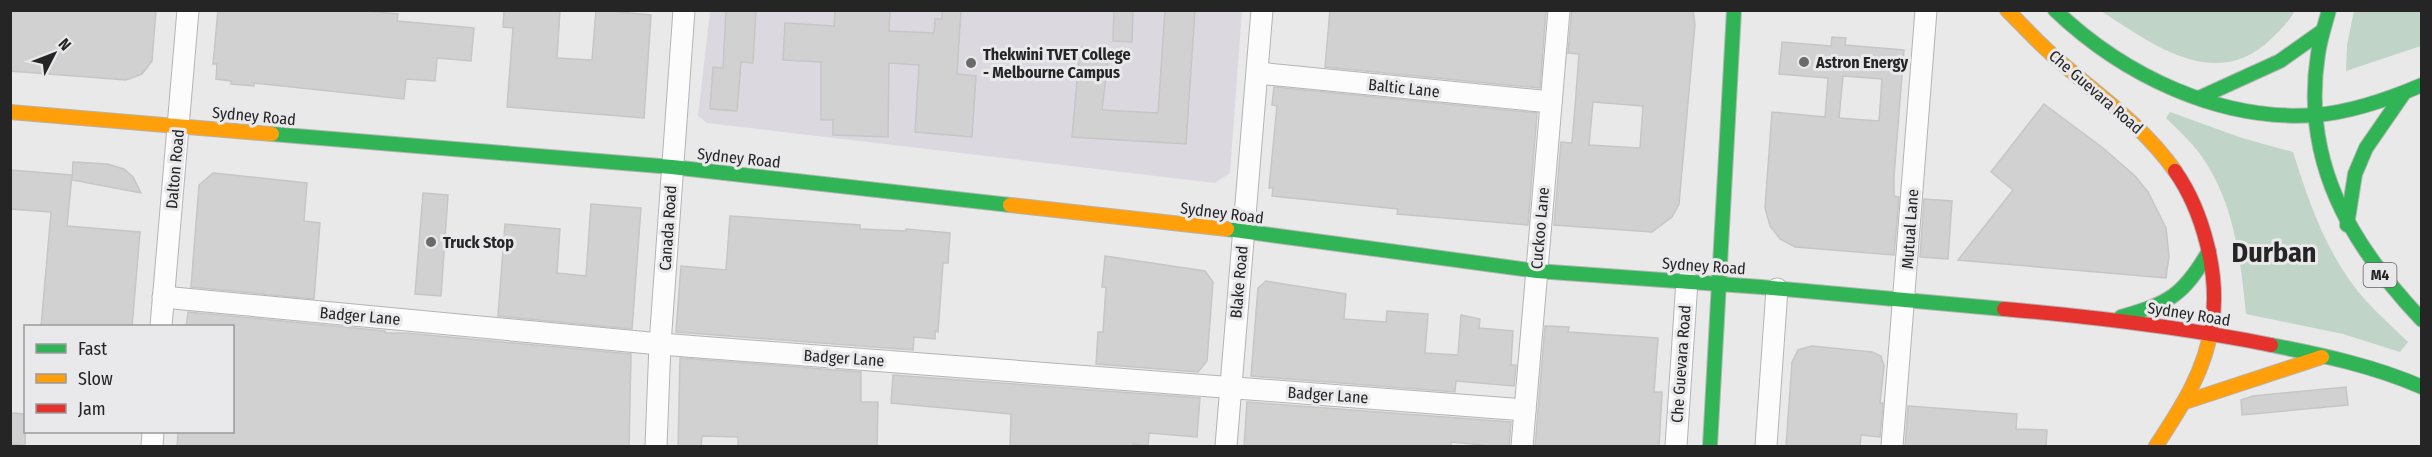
<svg xmlns="http://www.w3.org/2000/svg" width="2432" height="457" viewBox="0 0 2432 457" font-family="'Fira Sans Condensed',sans-serif">
  <style>
    .built { fill: #dbd9df }
    .green { fill: #c1d4c8 }
    .building { fill: #d1d1d2; stroke: #c6c6c7; stroke-width: 1.5; fill-rule: evenodd }
    .lines { fill: none; stroke-linecap: round; stroke-linejoin: round }
    .street-casing { stroke: #b4b4b5; stroke-width: 23 }
    .fast-casing { stroke: #b4b4b5; stroke-width: 16 }
    .slow-casing { stroke: #b4b4b5; stroke-width: 16 }
    .jam-casing { stroke: #b4b4b5; stroke-width: 16 }
    .street { stroke: #fcfcfc; stroke-width: 21 }
    .fast { stroke: #30b455; stroke-width: 14 }
    .slow { stroke: #ff9f0a; stroke-width: 14 }
    .jam { stroke: #e5322d; stroke-width: 14 }
    .poi-dot { fill: #6a6a6b; stroke: #e9e8eb; stroke-width: 2 }
    .labels { text-anchor: middle; dominant-baseline: central; stroke-width: 6; stroke-linejoin: round; paint-order: stroke }
    .shield { fill: #e9e8eb; stroke: #606061; stroke-width: 1.5 }
    .shield-label { font-size: 15px; font-weight: bold; fill: #252526 }
    .poi-label { font-size: 16px; font-weight: bold; fill: #252526; stroke: #e9e8eb; text-anchor: start }
    .street-label { font-size: 16px; fill: #252526; stroke: #e9e8eb }
    .town-label { font-size: 28px; font-weight: bold; fill: #252526; stroke: #e9e8eb }
  </style>
  <rect width="100%" height="100%" fill="#e9e9ea"/>
  <polygon class="built" points="710,11 1242,11 1230,173 1215,183 707,123 698,116"/>
  <g class="green">
    <path d="M2101,11H2295C2289,21 2280,31 2271,39C2216,93 2152,44 2101,11Z"/>
    <polygon points="2354,11 2421,11 2421,46 2346,71 2347,45"/>
    <path d="M2170,112L2242,138L2293,152C2310,206 2329,261 2369,304C2381,317 2395,329 2408,342L2400,352L2343,334L2246,314C2241,263 2235,208 2206,163C2196,146 2180,132 2166,118Z"/>
  </g>
  <g class="building">
    <polygon points="10,10 156,10 152,61 142,74 126,80 10,71"/>
    <polygon points="218,10 358,10 398,14 397,21 474,28 471,61 437,58 435,81 406,79 404,99 254,83 254,86 231,84 231,81 216,79 217,64 213,64"/>
    <polygon points="504,10 560,10 557,58 592,60 596,10 619,10 619,12 651,15 644,118 507,107 513,28 503,27"/>
    <polygon points="726,10 756,10 753,63 741,62 737,111 710,109 713,67 723,68"/>
    <polygon points="835,10 890,10 889,31 934,33 935,19 942,19 942,10 961,10 957,74 976,76 972,137 915,132 919,65 889,63 888,137 833,135 833,120 821,120 821,62 783,60 785,23 834,26"/>
    <polygon points="1114,10 1133,10 1132,42 1113,41"/>
    <polygon points="1165,10 1195,10 1186,144 1072,137 1080,47 1109,51 1102,110 1158,113"/>
    <polygon points="1330,10 1546,10 1540,88 1325,67"/>
    <path d="M1572,10H1693L1695,24L1679,204L1672,217L1652,232L1554,225L1561,142L1572,143L1575,107L1579,54L1568,53ZM1593,102L1643,106L1640,148L1589,145Z"/>
    <path d="M1832,37L1846,38L1845,45L1904,50L1894,176V196L1899,197L1894,255L1795,247L1780,239L1770,226L1765,208L1772,112L1825,117L1828,78L1779,74L1782,42L1831,46ZM1843,76L1882,79L1879,121L1839,118Z"/>
    <polygon points="1274,87 1537,113 1528,225 1397,214 1398,209 1272,196 1273,188 1269,188 1277,106 1272,105"/>
    <polygon points="2044,104 2103,148 2135,176 2148,192 2166,228 2169,256 2166,278 1958,260 2013,190 1991,172"/>
    <polygon points="73,162 107,164 124,169 133,177 141,193 72,180"/>
    <polygon points="10,170 72,175 67,226 140,232 132,327 41,327 51,212 10,209"/>
    <polygon points="213,173 307,183 304,221 320,223 314,299 191,287 199,185"/>
    <polygon points="423,193 448,195 441,296 415,294"/>
    <polygon points="1924,199 1952,201 1948,259 1920,257"/>
    <polygon points="591,204 641,208 632,329 498,316 505,224 560,229 557,273 586,276"/>
    <polygon points="730,216 860,225 860,229 906,231 906,229 950,233 948,263 943,263 938,332 935,331 935,339 914,337 913,350 676,332 681,266 726,270"/>
    <polygon points="1105,256 1205,271 1213,282 1207,361 1198,372 1096,364 1098,332 1103,332 1106,287 1102,287"/>
    <polygon points="1266,281 1346,294 1344,319 1386,322 1387,311 1428,314 1425,353 1458,355 1461,315 1480,319 1479,328 1513,331 1511,365 1516,365 1514,386 1456,381 1455,392 1251,376 1258,288"/>
    <polygon points="188,312 385,331 385,333 406,333 631,354 629,447 177,447 178,432 232,432 232,327 186,327"/>
    <polygon points="1545,326 1569,327 1568,332 1658,338 1654,392 1662,392 1659,447 1535,447"/>
    <polygon points="1812,346 1872,352 1881,356 1884,366 1880,403 1883,403 1880,437 1861,435 1860,447 1786,447 1792,362 1798,350"/>
    <polygon points="680,358 861,372 861,402 878,402 877,447 738,447 738,437 702,436 701,447 678,447"/>
    <polygon points="893,375 1200,398 1197,437 1149,433 1148,445 1133,444 1132,447 1010,447 1011,414 891,403"/>
    <polygon points="2346,387 2348,405 2242,415 2241,400 2253,396"/>
    <polygon points="1247,402 1511,422 1509,447 1482,447 1483,445 1451,442 1451,447 1244,447"/>
    <polygon points="1908,406 2017,414 2016,429 2047,430 2046,447 1905,447"/>
    <polygon points="10,413 26,414 25,445 10,444"/>
  </g>
  <g class="lines">
    <defs>
      <g id="street">
        <polyline points="1258,73 1551,102"/>
        <polyline points="163,297 660,344 1525,410"/>
        <polyline points="161,326 188,10"/>
        <polyline points="152,446 153,432"/>
        <polyline points="656,446 660,344 684,10"/>
        <polyline points="1226,446 1262,10"/>
        <polyline points="1522,446 1559,10"/>
        <polyline points="1676,446 1687,281"/>
        <polyline points="1766,446 1777,289"/>
        <polyline points="1892,446 1926,10"/>
      </g>
      <g id="fast">
        <path d="M2055,10C2123,75 2220,122 2316,115C2353,112 2389,99 2422,85"/>
        <path d="M2329,10C2325,25 2320,39 2318,54C2301,162 2351,245 2422,320"/>
        <polyline points="2201,97 2280,61 2321,32"/>
        <polyline points="272,134 672,167 1010,205"/>
        <polyline points="2347,225 2355,174 2366,148 2404,93"/>
        <polyline points="1227,229 1537,271 1761,287 2004,309"/>
        <path d="M2121,317C2169,303 2183,296 2209,251"/>
        <path d="M2271,345C2322,355 2374,366 2422,387"/>
        <polyline points="1710,446 1734,10"/>
      </g>
      <g id="slow">
        <path d="M2007,10C2020,23 2033,37 2047,50C2090,90 2140,121 2175,171"/>
        <polyline points="10,112 272,134"/>
        <polyline points="1010,205 1227,229"/>
        <polyline points="2185,402 2322,357"/>
        <path d="M2156,446C2181,408 2206,370 2212,324"/>
      </g>
      <g id="jam">
        <path d="M2175,171C2203,211 2220,275 2212,324"/>
        <path d="M2004,309C2094,317 2182,327 2271,345"/>
      </g>
    </defs>
    <use href="#street" class="street-casing"/>
    <use href="#fast" class="fast-casing"/>
    <use href="#slow" class="slow-casing"/>
    <use href="#jam" class="jam-casing"/>
    <use href="#street" class="street"/>
    <use href="#fast" class="fast"/>
    <use href="#slow" class="slow"/>
    <use href="#jam" class="jam"/>
  </g>
  <g class="poi-dot">
    <circle cx="1804" cy="62" r="6"/>
    <circle cx="971" cy="63" r="6"/>
    <circle cx="431" cy="242" r="6"/>
  </g>
  <g class="labels">
    <rect class="shield" x="2363.5" y="263" width="33" height="24" rx="4.5"/>
    <g class="shield-label">
      <text x="2380" y="275">M4</text>
    </g>
    <g class="poi-label">
      <text x="983" y="54">Thekwini TVET College<tspan x="983" dy="18">- Melbourne Campus</tspan></text>
      <text x="1816" y="62">Astron Energy</text>
      <text x="443" y="242">Truck Stop</text>
    </g>
    <g class="street-label">
      <text transform="translate(1404 88) rotate(6)">Baltic Lane</text>
      <text transform="translate(2096 92) rotate(41)">Che Guevara Road</text>
      <text transform="translate(254 116) rotate(5)">Sydney Road</text>
      <text transform="translate(739 158) rotate(6)">Sydney Road</text>
      <text transform="translate(175 169) rotate(-85)">Dalton Road</text>
      <text transform="translate(1222 213) rotate(7)">Sydney Road</text>
      <text transform="translate(668 228) rotate(-86)">Canada Road</text>
      <text transform="translate(1540 228) rotate(-85)">Cuckoo Lane</text>
      <text transform="translate(1910 229) rotate(-86)">Mutual Lane</text>
      <text transform="translate(1704 266) rotate(4)">Sydney Road</text>
      <text transform="translate(1239 282) rotate(-85)">Blake Road</text>
      <text transform="translate(2189 314) rotate(9)">Sydney Road</text>
      <text transform="translate(360 316) rotate(5)">Badger Lane</text>
      <text transform="translate(844 358) rotate(4)">Badger Lane</text>
      <text transform="translate(1681 364) rotate(-86)">Che Guevara Road</text>
      <text transform="translate(1328 395) rotate(4)">Badger Lane</text>
    </g>
    <g class="town-label">
      <text x="2274" y="252">Durban</text>
    </g>
  </g>
  <rect width="2432" height="457" fill="none" stroke="#252526" stroke-width="24"/>
  <rect x="24" y="325" width="210" height="108" fill="#e9e8eb" stroke="#9b9a9c" stroke-width="1.5"/>
  <rect x="36" y="344" width="30" height="9" fill="#30b455" stroke="#9b9a9c" stroke-width="1.5"/>
  <text x="78" y="355" font-size="18" fill="#252526">Fast</text>
  <rect x="36" y="374" width="30" height="9" fill="#ff9f0a" stroke="#9b9a9c" stroke-width="1.5"/>
  <text x="78" y="385" font-size="18" fill="#252526">Slow</text>
  <rect x="36" y="404" width="30" height="9" fill="#e5322d" stroke="#9b9a9c" stroke-width="1.5"/>
  <text x="78" y="415" font-size="18" fill="#252526">Jam</text>
  <g transform="translate(54 54) rotate(48)" stroke="#e9e8eb" stroke-width="4.5" paint-order="stroke">
  <path d="M0-4.5L10 22L0 15L-10 22Z" fill="#252526"/>
  <text y="-9" font-size="16" font-weight="bold" text-anchor="middle" fill="#252526">N</text>
  </g>
</svg>
